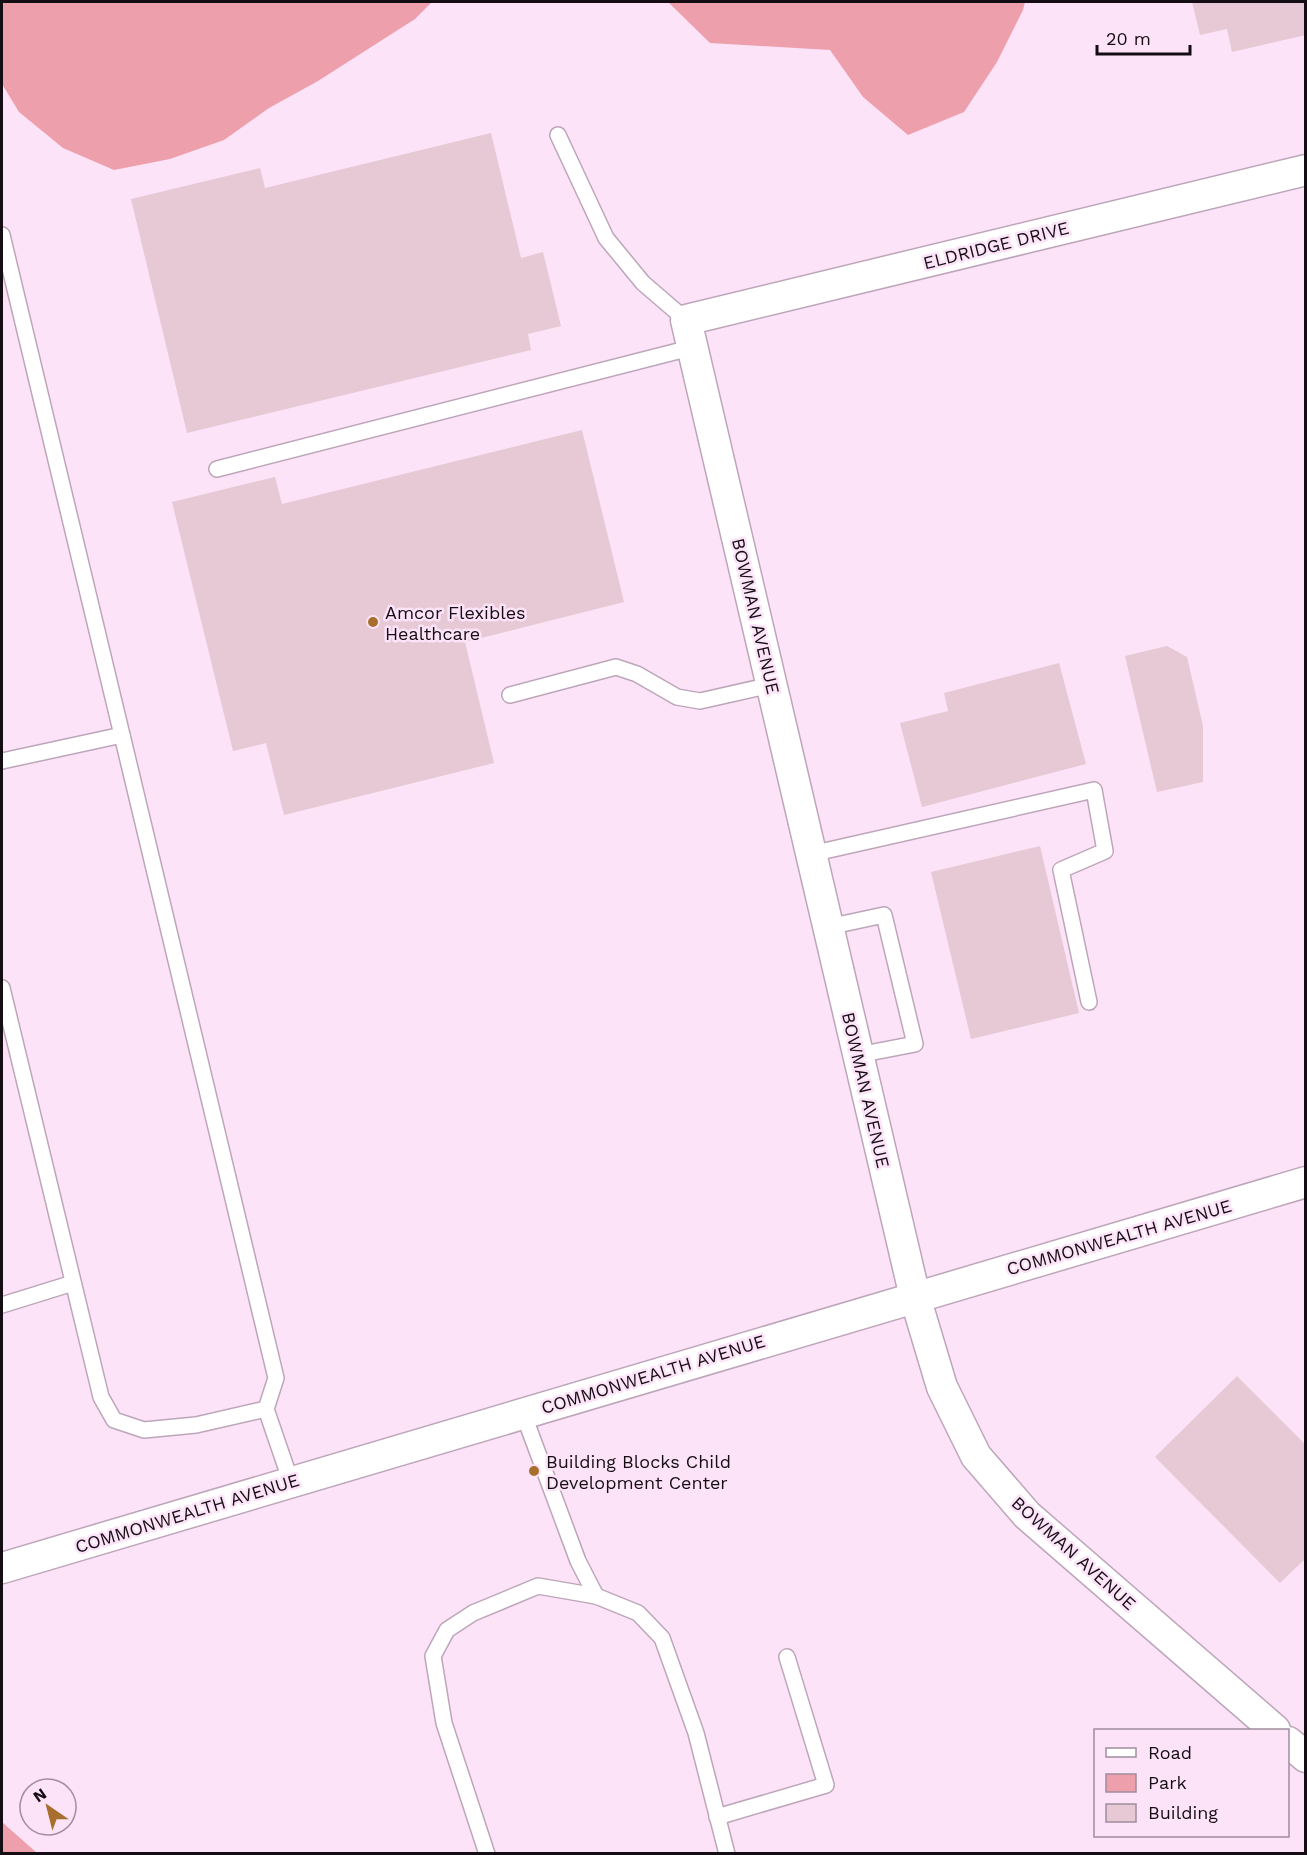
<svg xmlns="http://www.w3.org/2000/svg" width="1307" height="1855" viewBox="0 0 1307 1855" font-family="'Work Sans',sans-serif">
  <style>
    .green { fill: #ee9fac }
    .building { fill: #e7c8d5 }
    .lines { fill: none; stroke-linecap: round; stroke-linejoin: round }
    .lane-casing { stroke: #bda6b9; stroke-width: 18 }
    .street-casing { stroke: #bda6b9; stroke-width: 33 }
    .lane { stroke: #fff; stroke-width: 15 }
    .street { stroke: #fff; stroke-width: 30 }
    .poi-dot { fill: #a86e2e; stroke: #fce3f8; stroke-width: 2 }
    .labels { text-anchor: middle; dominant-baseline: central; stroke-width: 5; stroke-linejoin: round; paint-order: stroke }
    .street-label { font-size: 18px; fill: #150d14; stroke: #fce3f8 }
    .poi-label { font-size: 18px; fill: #150d14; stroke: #fce3f8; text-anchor: start }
  </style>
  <rect width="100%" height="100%" fill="#fce3f8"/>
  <g class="green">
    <polygon points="2,2 432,2 415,19 318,81 269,108 224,140 170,159 114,170 63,148 19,112 2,84"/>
    <polygon points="668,2 1025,2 1023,10 997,62 964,112 908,135 863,97 830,50 710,43"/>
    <polygon points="2,1822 37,1853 2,1853"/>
  </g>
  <g class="building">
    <polygon points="1192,2 1306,2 1306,35 1232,52 1227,29 1200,35"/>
    <polygon points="491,133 521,258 543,252 561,326 528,334 531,350 187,433 131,199 260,168 265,188"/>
    <polygon points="582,430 624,602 465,642 494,763 284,815 266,743 233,751 172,502 275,477 282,504"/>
    <polygon points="1167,646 1187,657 1203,726 1203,782 1157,792 1125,656"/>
    <polygon points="1059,663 1086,764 922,807 900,723 948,711 944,693"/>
    <polygon points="1040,846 1079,1013 971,1039 931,872"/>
    <polygon points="1237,1376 1306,1445 1306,1558 1280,1583 1155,1457"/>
  </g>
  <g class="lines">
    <defs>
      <g id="lane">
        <polyline points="558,135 606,238 643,283 686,320"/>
        <polyline points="2,235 122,735"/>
        <polyline points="217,469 694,347"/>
        <polyline points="510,695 616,667 637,674 677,697 700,701 771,685"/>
        <polyline points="2,761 122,735 276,1378 266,1409 291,1482"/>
        <polyline points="811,854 1094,790 1105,851 1061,870 1089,1002"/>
        <polyline points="828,927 884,915 915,1044 858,1055"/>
        <polyline points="2,988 101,1397 114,1420 144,1430 196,1425 266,1409"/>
        <polyline points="2,1305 73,1283"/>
        <polyline points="523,1413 578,1561 596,1596"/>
        <polyline points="717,1817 826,1785 787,1657"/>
        <polyline points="487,1854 444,1723 433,1656 447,1630 473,1613 538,1586 596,1596 638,1613 662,1638 696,1733 727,1854"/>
      </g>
      <g id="street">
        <polyline points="2,1568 1306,1182"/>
        <polyline points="1275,1730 1027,1515 976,1456 942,1387 915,1297 686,320 1306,170"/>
        <polyline points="1288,1742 1306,1757"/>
      </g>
    </defs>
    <use href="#lane" class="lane-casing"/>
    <use href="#street" class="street-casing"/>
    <use href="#lane" class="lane"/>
    <use href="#street" class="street"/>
  </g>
  <g class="poi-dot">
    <circle cx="373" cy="622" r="6"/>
    <circle cx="534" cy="1471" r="6"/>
  </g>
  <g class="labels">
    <g class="street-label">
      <text transform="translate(996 245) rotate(-14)">ELDRIDGE DRIVE</text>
      <text transform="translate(756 616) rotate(77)">BOWMAN AVENUE</text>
      <text transform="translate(866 1090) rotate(77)">BOWMAN AVENUE</text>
      <text transform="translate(1119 1237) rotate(-16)">COMMONWEALTH AVENUE</text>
      <text transform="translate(653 1374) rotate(-17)">COMMONWEALTH AVENUE</text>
      <text transform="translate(187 1513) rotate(-17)">COMMONWEALTH AVENUE</text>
      <text transform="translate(1074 1553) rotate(42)">BOWMAN AVENUE</text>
    </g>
    <g class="poi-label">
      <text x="385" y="612">Amcor Flexibles<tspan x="385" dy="21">Healthcare</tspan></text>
      <text x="546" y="1461">Building Blocks Child<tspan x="546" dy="21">Development Center</tspan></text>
    </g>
  </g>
  <rect width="1307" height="1855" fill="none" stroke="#150d14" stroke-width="6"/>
  <rect x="1094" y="1729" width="195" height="108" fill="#fce3f8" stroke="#a08d9d" stroke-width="1.5"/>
  <rect x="1106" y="1748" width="30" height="9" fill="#ffffff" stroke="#a08d9d" stroke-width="1.5"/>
  <text x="1148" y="1759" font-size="18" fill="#150d14">Road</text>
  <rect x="1106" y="1774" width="30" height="18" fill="#ee9fac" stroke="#a08d9d" stroke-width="1.5"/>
  <text x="1148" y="1789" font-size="18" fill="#150d14">Park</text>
  <rect x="1106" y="1804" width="30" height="18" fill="#e7c8d5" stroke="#a08d9d" stroke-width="1.5"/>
  <text x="1148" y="1819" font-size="18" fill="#150d14">Building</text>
  <g transform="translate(48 1807) rotate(325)"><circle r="28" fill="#fce3f8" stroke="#a08d9d" stroke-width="1.5"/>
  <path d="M0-4.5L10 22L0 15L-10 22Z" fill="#a86e2e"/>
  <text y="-9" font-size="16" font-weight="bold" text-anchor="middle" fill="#150d14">N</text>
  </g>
  <path d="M1097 45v9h93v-9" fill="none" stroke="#150d14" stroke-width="3"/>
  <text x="1106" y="45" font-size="18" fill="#150d14" stroke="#fce3f8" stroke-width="4.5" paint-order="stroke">20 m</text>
</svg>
